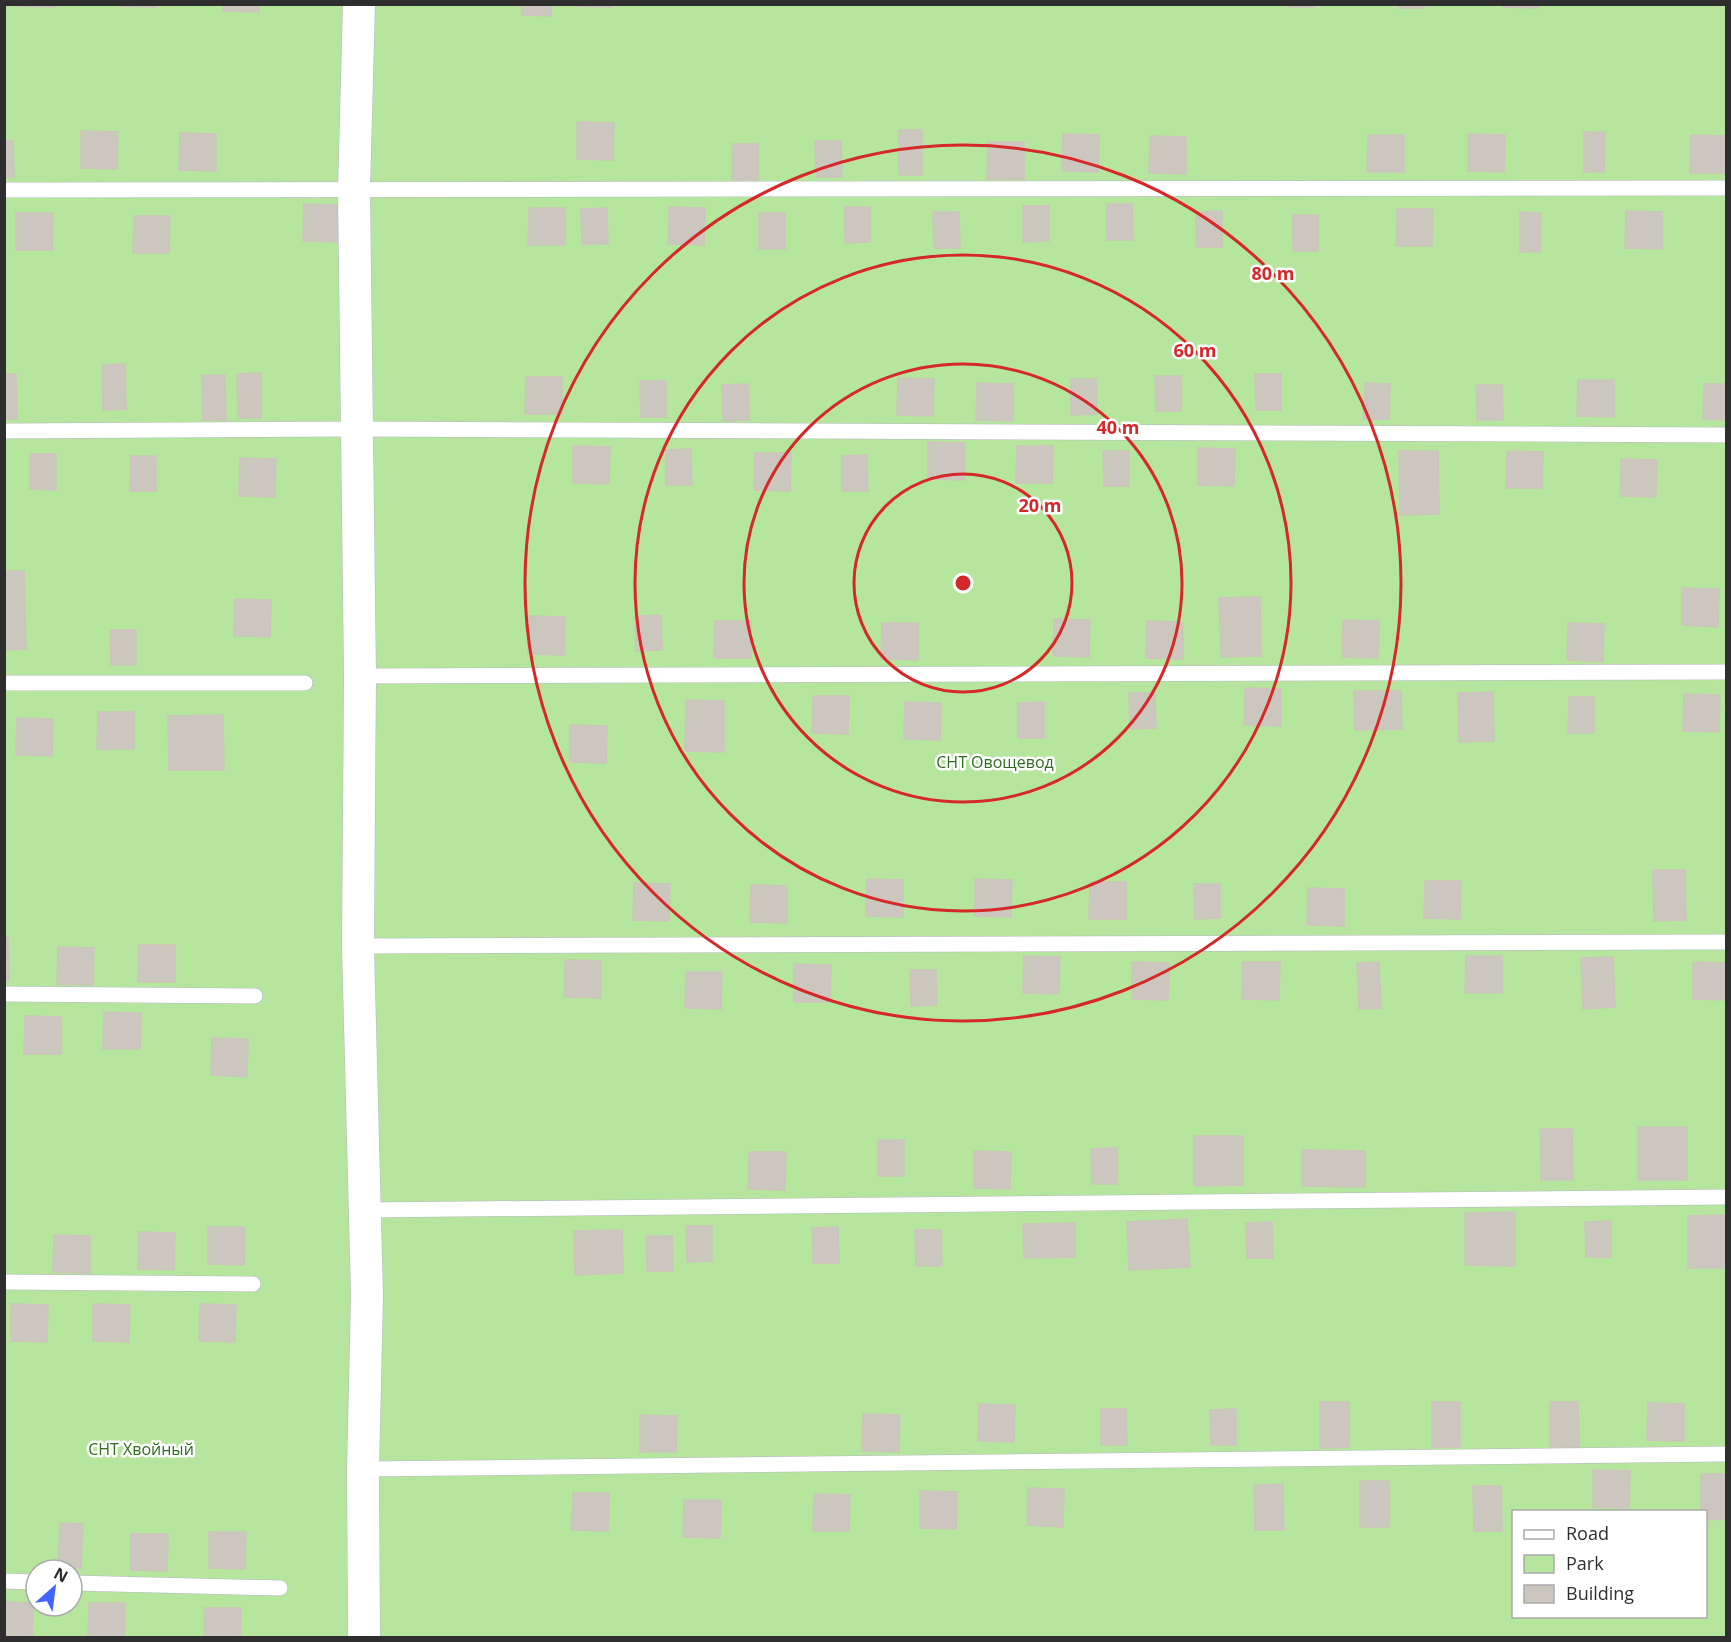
<svg xmlns="http://www.w3.org/2000/svg" width="1731" height="1642" viewBox="0 0 1731 1642" font-family="'Open Sans',sans-serif">
  <style>
    .green { fill: #b6e59e; fill-rule: evenodd }
    .building { fill: #cbc7bf; stroke: #cbc5ba; stroke-width: 1.5 }
    .lines { fill: none; stroke-linecap: round; stroke-linejoin: round }
    .lane-casing { stroke: #b4b7c1; stroke-width: 16 }
    .street-casing { stroke: #b4b7c1; stroke-width: 33 }
    .lane { stroke: #fff; stroke-width: 15 }
    .street { stroke: #fff; stroke-width: 32 }
    .ring { fill: none; stroke: #d62828; stroke-width: 3 }
    .labels { text-anchor: middle; dominant-baseline: central; stroke-width: 5; stroke-linejoin: round; paint-order: stroke }
    .park-label { font-size: 16px; fill: #2c6e1b; stroke: #fff }
    .centre { fill: #d62828; stroke: #fff; stroke-width: 3 }
    .ring-label { font-size: 18px; text-anchor: middle; font-weight: bold; fill: #d62828; stroke: #fff; stroke-width: 5; stroke-linejoin: round; paint-order: stroke }
  </style>
  <rect width="100%" height="100%" fill="#efe9e1"/>
  <path class="green" d="M5,5H1726V1637L5,1638ZM1514,1512H1706V1616H1514ZM36,1570H72V1606H36Z"/>
  <g class="building">
    <polygon points="18,4 55,4 55,7 18,6"/>
    <polygon points="120,4 156,4 156,7 120,6"/>
    <polygon points="223,4 259,4 259,12 223,11"/>
    <polygon points="522,4 552,4 551,16 522,15"/>
    <polygon points="576,4 612,4 612,7 576,6"/>
    <rect x="1289" y="4" width="25" height="3"/>
    <polygon points="1398,4 1424,4 1424,8 1399,8"/>
    <polygon points="1504,4 1540,4 1539,8 1503,7"/>
    <polygon points="577,122 614,123 613,160 577,159"/>
    <rect x="899" y="130" width="23" height="45"/>
    <polygon points="81,131 118,132 117,169 81,168"/>
    <polygon points="1584,132 1605,132 1604,172 1584,172"/>
    <polygon points="180,133 216,134 216,171 179,170"/>
    <polygon points="1063,134 1099,135 1098,172 1062,171"/>
    <polygon points="1468,134 1505,135 1504,172 1468,171"/>
    <polygon points="1368,135 1404,135 1404,172 1367,172"/>
    <polygon points="1691,135 1726,136 1726,173 1690,173"/>
    <polygon points="1150,136 1186,137 1186,174 1149,173"/>
    <polygon points="4,141 13,141 14,177 4,177"/>
    <polygon points="815,141 841,141 842,177 816,177"/>
    <polygon points="988,142 1024,142 1024,179 987,179"/>
    <rect x="732" y="144" width="26" height="36"/>
    <polygon points="304,204 340,205 340,242 303,241"/>
    <polygon points="1107,204 1132,204 1133,240 1107,240"/>
    <polygon points="1023,206 1049,206 1049,241 1023,242"/>
    <polygon points="669,207 705,208 704,245 668,244"/>
    <polygon points="844,207 870,207 870,242 845,243"/>
    <polygon points="529,208 565,208 565,245 528,245"/>
    <polygon points="607,208 608,244 582,244 581,209"/>
    <polygon points="1397,209 1433,209 1432,246 1396,246"/>
    <polygon points="1222,211 1222,247 1196,247 1196,212"/>
    <polygon points="1626,211 1662,212 1662,249 1625,248"/>
    <polygon points="933,212 959,212 960,248 934,248"/>
    <polygon points="1520,212 1541,213 1540,252 1520,252"/>
    <polygon points="16,213 53,213 52,250 16,250"/>
    <rect x="759" y="213" width="26" height="36"/>
    <polygon points="1292,215 1318,215 1318,251 1293,251"/>
    <polygon points="134,216 170,216 169,253 133,253"/>
    <polygon points="125,364 126,409 103,410 102,365"/>
    <polygon points="261,373 261,418 238,418 237,374"/>
    <polygon points="4,374 16,374 17,419 4,419"/>
    <polygon points="1255,374 1281,374 1281,410 1256,410"/>
    <polygon points="202,375 225,375 226,420 203,420"/>
    <polygon points="1155,376 1181,376 1181,411 1156,411"/>
    <polygon points="526,377 562,377 562,414 525,414"/>
    <polygon points="898,378 934,379 933,416 897,415"/>
    <polygon points="1071,379 1096,379 1097,414 1071,415"/>
    <polygon points="1578,380 1614,380 1614,417 1577,416"/>
    <polygon points="640,381 666,381 666,417 641,417"/>
    <polygon points="977,383 1013,384 1013,421 976,420"/>
    <polygon points="1365,383 1390,384 1389,419 1363,419"/>
    <polygon points="748,384 749,420 723,421 722,385"/>
    <polygon points="1704,384 1726,384 1726,420 1703,419"/>
    <polygon points="1476,385 1502,385 1503,420 1477,420"/>
    <polygon points="928,442 965,443 964,480 928,479"/>
    <polygon points="573,446 610,447 609,484 573,483"/>
    <polygon points="1017,446 1053,446 1052,483 1016,483"/>
    <polygon points="1198,448 1235,449 1234,486 1198,485"/>
    <polygon points="691,449 692,485 666,485 666,450"/>
    <polygon points="1103,451 1129,451 1129,486 1104,486"/>
    <polygon points="1399,451 1438,451 1439,514 1400,515"/>
    <polygon points="1507,451 1543,452 1542,488 1506,488"/>
    <polygon points="755,453 791,453 790,491 754,490"/>
    <polygon points="30,454 56,454 56,490 30,489"/>
    <polygon points="867,455 868,491 842,491 842,456"/>
    <polygon points="131,456 156,456 156,491 130,491"/>
    <polygon points="240,458 276,459 275,497 239,496"/>
    <polygon points="1621,459 1657,460 1656,497 1620,496"/>
    <polygon points="4,571 24,571 26,649 4,650"/>
    <polygon points="1682,588 1719,589 1718,627 1682,625"/>
    <polygon points="1260,597 1261,656 1221,657 1219,598"/>
    <polygon points="235,599 271,600 270,637 234,636"/>
    <polygon points="661,615 662,650 636,651 635,616"/>
    <polygon points="529,616 565,617 564,655 528,654"/>
    <polygon points="1054,619 1090,620 1089,657 1053,656"/>
    <polygon points="1343,620 1379,621 1378,658 1342,657"/>
    <polygon points="715,621 751,621 751,658 714,658"/>
    <polygon points="1147,621 1183,622 1183,659 1146,658"/>
    <polygon points="882,623 918,623 918,660 881,659"/>
    <polygon points="1568,623 1604,624 1603,662 1567,660"/>
    <polygon points="110,630 136,630 136,665 111,665"/>
    <polygon points="1245,688 1281,689 1281,726 1244,725"/>
    <polygon points="1354,691 1401,691 1402,729 1355,730"/>
    <polygon points="1493,692 1494,741 1459,742 1458,693"/>
    <polygon points="1129,693 1155,693 1156,728 1130,729"/>
    <polygon points="1684,694 1720,695 1719,732 1683,731"/>
    <polygon points="813,696 849,696 848,734 812,733"/>
    <polygon points="1569,697 1594,697 1594,733 1568,733"/>
    <polygon points="686,700 724,701 724,752 685,751"/>
    <polygon points="905,702 941,703 940,740 904,739"/>
    <polygon points="1044,702 1044,738 1018,738 1018,703"/>
    <polygon points="98,712 134,712 134,749 97,749"/>
    <polygon points="223,715 224,770 169,770 168,716"/>
    <polygon points="17,718 53,719 52,756 16,755"/>
    <polygon points="570,725 607,726 606,763 570,762"/>
    <polygon points="1653,870 1685,870 1686,920 1654,921"/>
    <polygon points="867,879 903,880 903,917 866,916"/>
    <polygon points="975,879 1012,880 1011,917 975,916"/>
    <polygon points="1425,881 1461,881 1460,919 1424,918"/>
    <polygon points="1090,882 1126,882 1126,919 1089,919"/>
    <polygon points="634,883 670,884 669,921 633,920"/>
    <polygon points="1194,884 1220,884 1220,918 1195,919"/>
    <polygon points="751,885 787,886 787,923 750,922"/>
    <polygon points="1308,888 1344,889 1344,926 1307,925"/>
    <polygon points="4,937 8,937 9,981 4,981"/>
    <polygon points="139,945 175,945 175,982 138,982"/>
    <polygon points="58,947 94,948 93,985 57,984"/>
    <polygon points="1024,956 1060,957 1059,994 1023,993"/>
    <polygon points="1466,956 1502,956 1502,993 1465,993"/>
    <polygon points="1613,957 1615,1007 1583,1009 1581,958"/>
    <polygon points="565,960 601,961 601,998 564,997"/>
    <polygon points="1132,962 1169,963 1168,1000 1132,999"/>
    <polygon points="1243,962 1280,962 1279,1000 1242,999"/>
    <polygon points="1379,962 1381,1008 1359,1009 1357,963"/>
    <polygon points="1693,962 1726,963 1726,1000 1693,999"/>
    <polygon points="794,964 831,965 830,1002 794,1002"/>
    <polygon points="910,970 936,970 937,1005 911,1006"/>
    <polygon points="686,972 722,972 721,1009 685,1008"/>
    <polygon points="104,1012 141,1013 140,1049 103,1049"/>
    <polygon points="25,1016 61,1017 61,1054 24,1054"/>
    <polygon points="212,1038 248,1039 247,1077 211,1075"/>
    <rect x="1638" y="1127" width="49" height="53"/>
    <polygon points="1540,1129 1572,1129 1573,1180 1541,1180"/>
    <polygon points="1194,1136 1243,1136 1243,1185 1194,1186"/>
    <rect x="878" y="1140" width="26" height="36"/>
    <polygon points="1117,1148 1117,1184 1092,1184 1091,1149"/>
    <polygon points="1302,1150 1365,1151 1365,1187 1302,1186"/>
    <polygon points="974,1151 1011,1152 1010,1189 974,1188"/>
    <polygon points="749,1152 786,1152 785,1190 748,1189"/>
    <polygon points="1515,1212 1515,1266 1465,1265 1465,1213"/>
    <polygon points="1726,1215 1726,1268 1688,1268 1688,1216"/>
    <polygon points="1187,1219 1190,1267 1129,1270 1127,1222"/>
    <polygon points="1611,1221 1611,1257 1586,1257 1585,1222"/>
    <polygon points="1272,1222 1273,1258 1247,1258 1246,1223"/>
    <polygon points="1075,1223 1075,1257 1024,1258 1023,1224"/>
    <polygon points="686,1226 712,1226 712,1261 687,1262"/>
    <polygon points="208,1227 245,1227 244,1265 208,1264"/>
    <polygon points="838,1227 839,1263 813,1263 812,1228"/>
    <polygon points="622,1230 623,1273 575,1275 574,1231"/>
    <polygon points="915,1230 941,1230 942,1266 916,1266"/>
    <polygon points="139,1232 175,1233 174,1270 138,1269"/>
    <polygon points="54,1235 90,1236 90,1273 53,1272"/>
    <polygon points="646,1236 672,1236 673,1271 647,1271"/>
    <polygon points="11,1304 48,1305 47,1342 11,1341"/>
    <polygon points="93,1304 130,1305 129,1342 93,1341"/>
    <polygon points="200,1304 236,1305 235,1342 199,1341"/>
    <polygon points="1320,1402 1349,1402 1349,1447 1320,1448"/>
    <rect x="1432" y="1402" width="28" height="45"/>
    <polygon points="1550,1402 1578,1402 1579,1447 1550,1447"/>
    <polygon points="1648,1403 1684,1404 1684,1441 1647,1440"/>
    <polygon points="979,1404 1015,1405 1014,1442 978,1441"/>
    <polygon points="1101,1409 1126,1409 1127,1445 1101,1445"/>
    <polygon points="1236,1409 1236,1445 1211,1445 1210,1410"/>
    <polygon points="863,1414 900,1415 899,1452 862,1451"/>
    <polygon points="640,1415 677,1416 676,1452 640,1452"/>
    <polygon points="1593,1470 1630,1471 1629,1508 1593,1507"/>
    <polygon points="1701,1474 1726,1474 1726,1519 1706,1520 1706,1512 1701,1512"/>
    <rect x="1360" y="1481" width="29" height="46"/>
    <polygon points="1283,1484 1284,1530 1255,1530 1254,1485"/>
    <polygon points="1473,1486 1501,1486 1502,1531 1474,1531"/>
    <polygon points="1028,1488 1064,1489 1063,1527 1027,1525"/>
    <polygon points="920,1491 957,1492 956,1529 920,1528"/>
    <polygon points="573,1493 609,1493 608,1531 571,1530"/>
    <polygon points="814,1494 850,1495 849,1531 813,1531"/>
    <polygon points="684,1500 721,1500 720,1538 683,1537"/>
    <polygon points="60,1523 83,1524 81,1568 58,1568"/>
    <polygon points="209,1532 246,1532 245,1569 209,1568"/>
    <polygon points="131,1534 168,1534 167,1571 131,1570"/>
    <polygon points="4,1602 33,1603 32,1638 4,1638"/>
    <polygon points="89,1603 125,1603 124,1638 88,1638"/>
    <polygon points="204,1608 241,1608 240,1638 204,1638"/>
  </g>
  <g class="lines">
    <defs>
      <g id="lane">
        <polyline points="4,190 1726,188"/>
        <polyline points="4,431 356,429 1726,435"/>
        <polyline points="360,676 1726,672"/>
        <polyline points="4,683 305,683"/>
        <polyline points="358,946 1726,942"/>
        <polyline points="4,994 255,996"/>
        <polyline points="366,1210 1726,1197"/>
        <polyline points="4,1282 253,1284"/>
        <polyline points="363,1469 1726,1454"/>
        <polyline points="4,1581 36,1582"/>
        <polyline points="72,1583 280,1588"/>
      </g>
      <polyline id="street" points="359,4 354,189 360,676 358,946 367,1296 363,1469 364,1638"/>
    </defs>
    <use href="#lane" class="lane-casing"/>
    <use href="#street" class="street-casing"/>
    <use href="#lane" class="lane"/>
    <use href="#street" class="street"/>
  </g>
  <g class="ring">
    <circle cx="963" cy="583" r="109"/>
    <circle cx="963" cy="583" r="219"/>
    <circle cx="963" cy="583" r="328"/>
    <circle cx="963" cy="583" r="438"/>
  </g>
  <g class="labels">
    <g class="park-label">
      <text x="995" y="762">СНТ Овощевод</text>
      <text x="141" y="1449">СНТ Хвойный</text>
    </g>
  </g>
  <circle cx="963" cy="583" r="9" class="centre"/>
  <g class="ring-label">
    <text x="1273" y="280">80 m</text>
    <text x="1195" y="357">60 m</text>
    <text x="1118" y="434">40 m</text>
    <text x="1040" y="512">20 m</text>
  </g>
  <rect width="1731" height="1642" fill="none" stroke="#2e2e2e" stroke-width="12"/>
  <rect x="1512" y="1510" width="195" height="108" fill="#ffffff" stroke="#ababab" stroke-width="1.5"/>
  <rect x="1524" y="1530" width="30" height="9" fill="#ffffff" stroke="#ababab" stroke-width="1.5"/>
  <text x="1566" y="1540" font-size="18" fill="#2e2e2e">Road</text>
  <rect x="1524" y="1555" width="30" height="18" fill="#b6e59e" stroke="#ababab" stroke-width="1.5"/>
  <text x="1566" y="1570" font-size="18" fill="#2e2e2e">Park</text>
  <rect x="1524" y="1585" width="30" height="18" fill="#cbc7bf" stroke="#ababab" stroke-width="1.5"/>
  <text x="1566" y="1600" font-size="18" fill="#2e2e2e">Building</text>
  <g transform="translate(54 1588) rotate(28)"><circle r="28" fill="#ffffff" stroke="#ababab" stroke-width="1.5"/>
  <path d="M0-4.5L10 22L0 15L-10 22Z" fill="#4264fb"/>
  <text y="-9" font-size="16" font-weight="bold" text-anchor="middle" fill="#2e2e2e">N</text>
  </g>
</svg>
